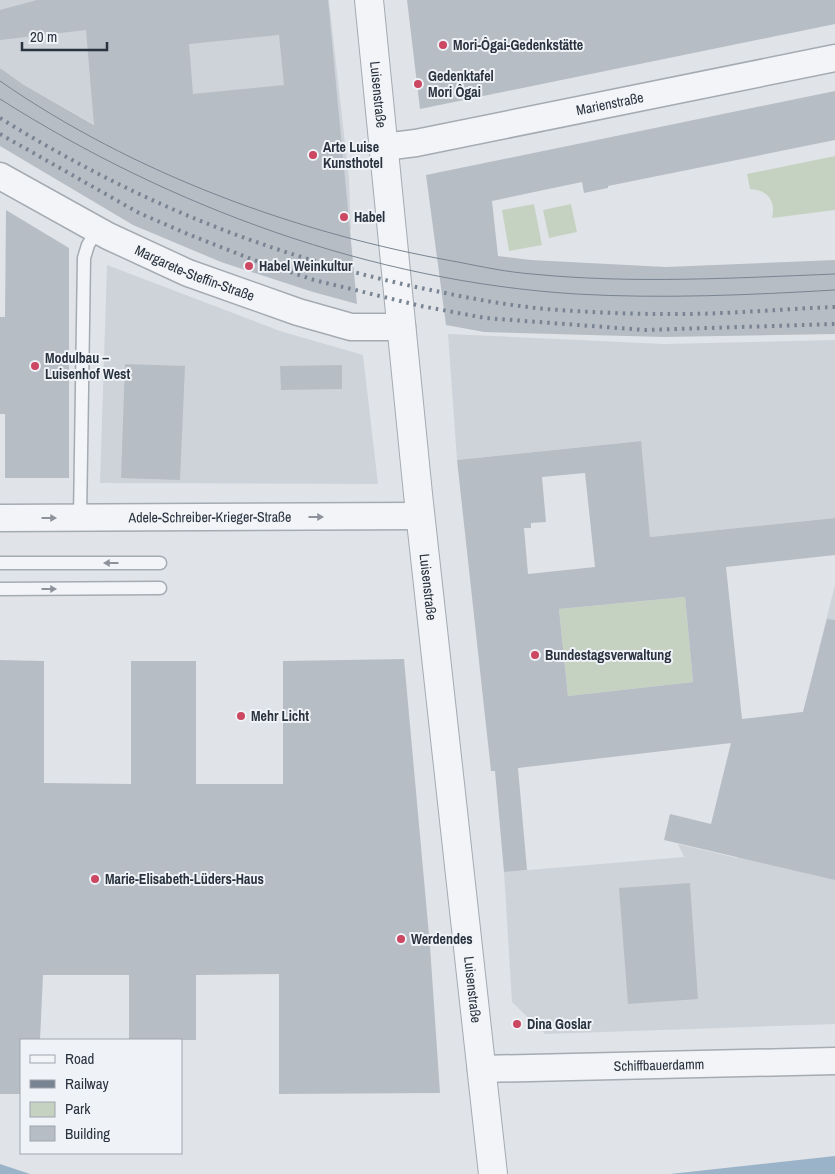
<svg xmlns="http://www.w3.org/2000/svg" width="835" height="1174" viewBox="0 0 835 1174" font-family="'Archivo Narrow',sans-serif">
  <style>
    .built { fill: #ced3da }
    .green { fill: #c6d2c1 }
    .water { fill: #9bb3c8 }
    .building { fill: #b7bdc5; fill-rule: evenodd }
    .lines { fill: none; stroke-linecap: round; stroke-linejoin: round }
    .service-casing { stroke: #a5abb2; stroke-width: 15 }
    .minor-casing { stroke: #a5abb2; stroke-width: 29 }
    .tertiary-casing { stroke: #a5abb2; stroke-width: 30 }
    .service { stroke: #f2f4f7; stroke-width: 12 }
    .minor { stroke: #f2f4f7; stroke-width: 26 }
    .tertiary { stroke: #f2f4f7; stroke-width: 28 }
    .tram { stroke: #798492; stroke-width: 1 }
    .rail { stroke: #798492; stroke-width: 4; stroke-dasharray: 2.5 5; stroke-linecap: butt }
    .oneway { fill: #8e939b }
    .poi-dot { fill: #cb4762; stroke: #eff2f6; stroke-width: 2 }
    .labels { text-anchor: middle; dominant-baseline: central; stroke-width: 4; stroke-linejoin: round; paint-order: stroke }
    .poi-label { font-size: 14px; font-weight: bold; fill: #29323f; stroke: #eff2f6; text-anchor: start }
    .street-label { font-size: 14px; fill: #29323f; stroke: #eff2f6 }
  </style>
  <rect width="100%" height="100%" fill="#e0e4e8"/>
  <g class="built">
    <polygon points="0,0 329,0 349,179 351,230 104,130 24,85 0,68"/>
    <polygon points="107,265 280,331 363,355 378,484 100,483"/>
    <polygon points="448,334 664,344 835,340 835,518 650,537 640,441 457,460"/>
    <polygon points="835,585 835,1024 545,1034 512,1002 504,872 684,857 678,844 737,858 772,716 803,712"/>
  </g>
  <g class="green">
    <path d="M835,156V210L772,218C776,201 768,190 750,189L747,174Z"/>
    <polygon points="534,204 542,245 509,251 502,210"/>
    <polygon points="571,204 577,232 549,238 543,210"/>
    <polygon points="685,597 693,682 568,696 559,609"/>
  </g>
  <g class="water">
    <polygon points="835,1156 835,1174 670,1174"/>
    <polygon points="0,1164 30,1174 0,1174"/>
  </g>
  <g class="building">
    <path d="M37,0H328L357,304L313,292L221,262L133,225L0,146V68L24,85L94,125L86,30L0,40V10ZM279,35L284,85L193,94L189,44Z"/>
    <polygon points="407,0 835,0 835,24 420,109"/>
    <polygon points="835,91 835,140 608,186 608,188 584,193 582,182 492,201 498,256 531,260 666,267 835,260 835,334 664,337 484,332 446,325 426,175"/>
    <polygon points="6,210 69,248 69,478 5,478 5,414 0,414 0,317 5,317"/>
    <polygon points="125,364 185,366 180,480 121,478"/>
    <polygon points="342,365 342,389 281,390 280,366"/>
    <path d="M641,441L650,537L835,518V555L726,567L742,719L803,712L827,619L835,620V880L664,840L670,814L711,824L731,743L518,768L527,870L504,872L495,771H491L457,460ZM585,473L595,567L528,574L524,528H531V523L546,522L542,477ZM685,597L693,682L568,696L559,609Z"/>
    <polygon points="404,659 430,946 440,1093 279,1094 279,974 196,975 196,1040 129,1040 129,975 43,975 40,1040 21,1040 21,1094 0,1094 0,660 44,661 44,783 131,784 131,661 196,661 196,784 283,784 283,661"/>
    <polygon points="690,883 698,999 628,1004 619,888"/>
  </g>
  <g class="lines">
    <defs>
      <g id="service">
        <polyline points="80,518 84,258 88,245 97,230"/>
        <polyline points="0,563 160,563"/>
        <polyline points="0,589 160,588"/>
      </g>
      <g id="minor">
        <path id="s1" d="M384,147L416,143L835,58"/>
        <path id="s2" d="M0,176L108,236L188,273L298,312L351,327H402"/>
        <path id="s3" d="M0,518L420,516"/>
        <path id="s4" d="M481,1069L835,1061"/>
      </g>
      <g id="tertiary">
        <path id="s5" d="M369,0L418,494L493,1174"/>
      </g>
    </defs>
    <use href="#service" class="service-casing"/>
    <use href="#minor" class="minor-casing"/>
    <use href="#tertiary" class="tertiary-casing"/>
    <use href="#service" class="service"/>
    <use href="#minor" class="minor"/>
    <use href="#tertiary" class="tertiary"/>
    <g class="tram">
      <path d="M0,81C134,174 298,234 458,262C483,267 507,272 532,274C633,284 734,278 835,274"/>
      <path d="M0,99C172,208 372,281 576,294C662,299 749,295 835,290"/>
    </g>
    <g class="rail">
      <path d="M0,118C132,200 264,254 416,287C459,296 502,305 546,309C585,312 625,314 664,314C721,315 778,309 835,307"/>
      <polyline points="0,134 139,213 190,235 254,260 314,280 421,306 485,318 645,330 835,324"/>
    </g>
  </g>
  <defs><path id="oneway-solid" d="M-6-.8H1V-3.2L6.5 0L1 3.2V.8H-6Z" transform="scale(1.25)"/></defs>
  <g class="oneway">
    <use href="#oneway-solid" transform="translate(316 517)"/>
    <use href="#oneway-solid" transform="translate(49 518)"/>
    <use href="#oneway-solid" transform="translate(111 563) rotate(180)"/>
    <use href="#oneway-solid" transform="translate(49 589)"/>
  </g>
  <g class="poi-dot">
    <circle cx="443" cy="45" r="5"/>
    <circle cx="418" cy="84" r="5"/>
    <circle cx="313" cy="155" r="5"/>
    <circle cx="344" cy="217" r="5"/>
    <circle cx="249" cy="266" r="5"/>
    <circle cx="35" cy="366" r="5"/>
    <circle cx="535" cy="655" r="5"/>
    <circle cx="241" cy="716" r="5"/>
    <circle cx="95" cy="879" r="5"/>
    <circle cx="401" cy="939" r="5"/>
    <circle cx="517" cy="1024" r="5"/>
  </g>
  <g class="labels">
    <g class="poi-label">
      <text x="453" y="45">Mori-Ôgai-Gedenkstätte</text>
      <text x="428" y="76">Gedenktafel<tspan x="428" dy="16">Mori Ôgai</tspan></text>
      <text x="323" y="147">Arte Luise<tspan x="323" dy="16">Kunsthotel</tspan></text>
      <text x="354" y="217">Habel</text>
      <text x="259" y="266">Habel Weinkultur</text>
      <text x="45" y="358">Modulbau –<tspan x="45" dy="16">Luisenhof West</tspan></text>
      <text x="545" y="655">Bundestagsverwaltung</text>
      <text x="251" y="716">Mehr Licht</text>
      <text x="105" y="879">Marie-Elisabeth-Lüders-Haus</text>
      <text x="411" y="939">Werdendes</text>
      <text x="527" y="1024">Dina Goslar</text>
    </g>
    <g class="street-label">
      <text stroke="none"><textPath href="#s5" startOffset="95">Luisenstraße</textPath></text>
      <text stroke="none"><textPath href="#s1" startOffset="230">Marienstraße</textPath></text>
      <text stroke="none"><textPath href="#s2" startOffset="218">Margarete-Steffin-Straße</textPath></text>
      <text stroke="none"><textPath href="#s3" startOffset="210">Adele-Schreiber-Krieger-Straße</textPath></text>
      <text stroke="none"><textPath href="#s5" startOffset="590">Luisenstraße</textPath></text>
      <text stroke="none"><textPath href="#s5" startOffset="995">Luisenstraße</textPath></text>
      <text stroke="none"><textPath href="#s4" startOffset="178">Schiffbauerdamm</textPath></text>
    </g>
  </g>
  <rect x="20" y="1039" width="162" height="115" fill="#eff2f6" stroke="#a0a5ad"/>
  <rect x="30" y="1055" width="25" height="8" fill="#f2f4f7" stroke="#a0a5ad"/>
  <text x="65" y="1064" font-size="15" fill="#29323f">Road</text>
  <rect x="30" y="1080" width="25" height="8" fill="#798492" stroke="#a0a5ad"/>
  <text x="65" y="1089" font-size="15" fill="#29323f">Railway</text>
  <rect x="30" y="1102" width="25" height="15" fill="#c6d2c1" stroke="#a0a5ad"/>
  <text x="65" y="1114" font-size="15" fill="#29323f">Park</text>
  <rect x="30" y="1126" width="25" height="15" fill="#b7bdc5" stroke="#a0a5ad"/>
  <text x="65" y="1139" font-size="15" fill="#29323f">Building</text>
  <path d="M22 42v8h85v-8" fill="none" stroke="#29323f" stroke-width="2.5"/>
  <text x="30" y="42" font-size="15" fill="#29323f" stroke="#eff2f6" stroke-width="4" paint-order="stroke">20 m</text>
</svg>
